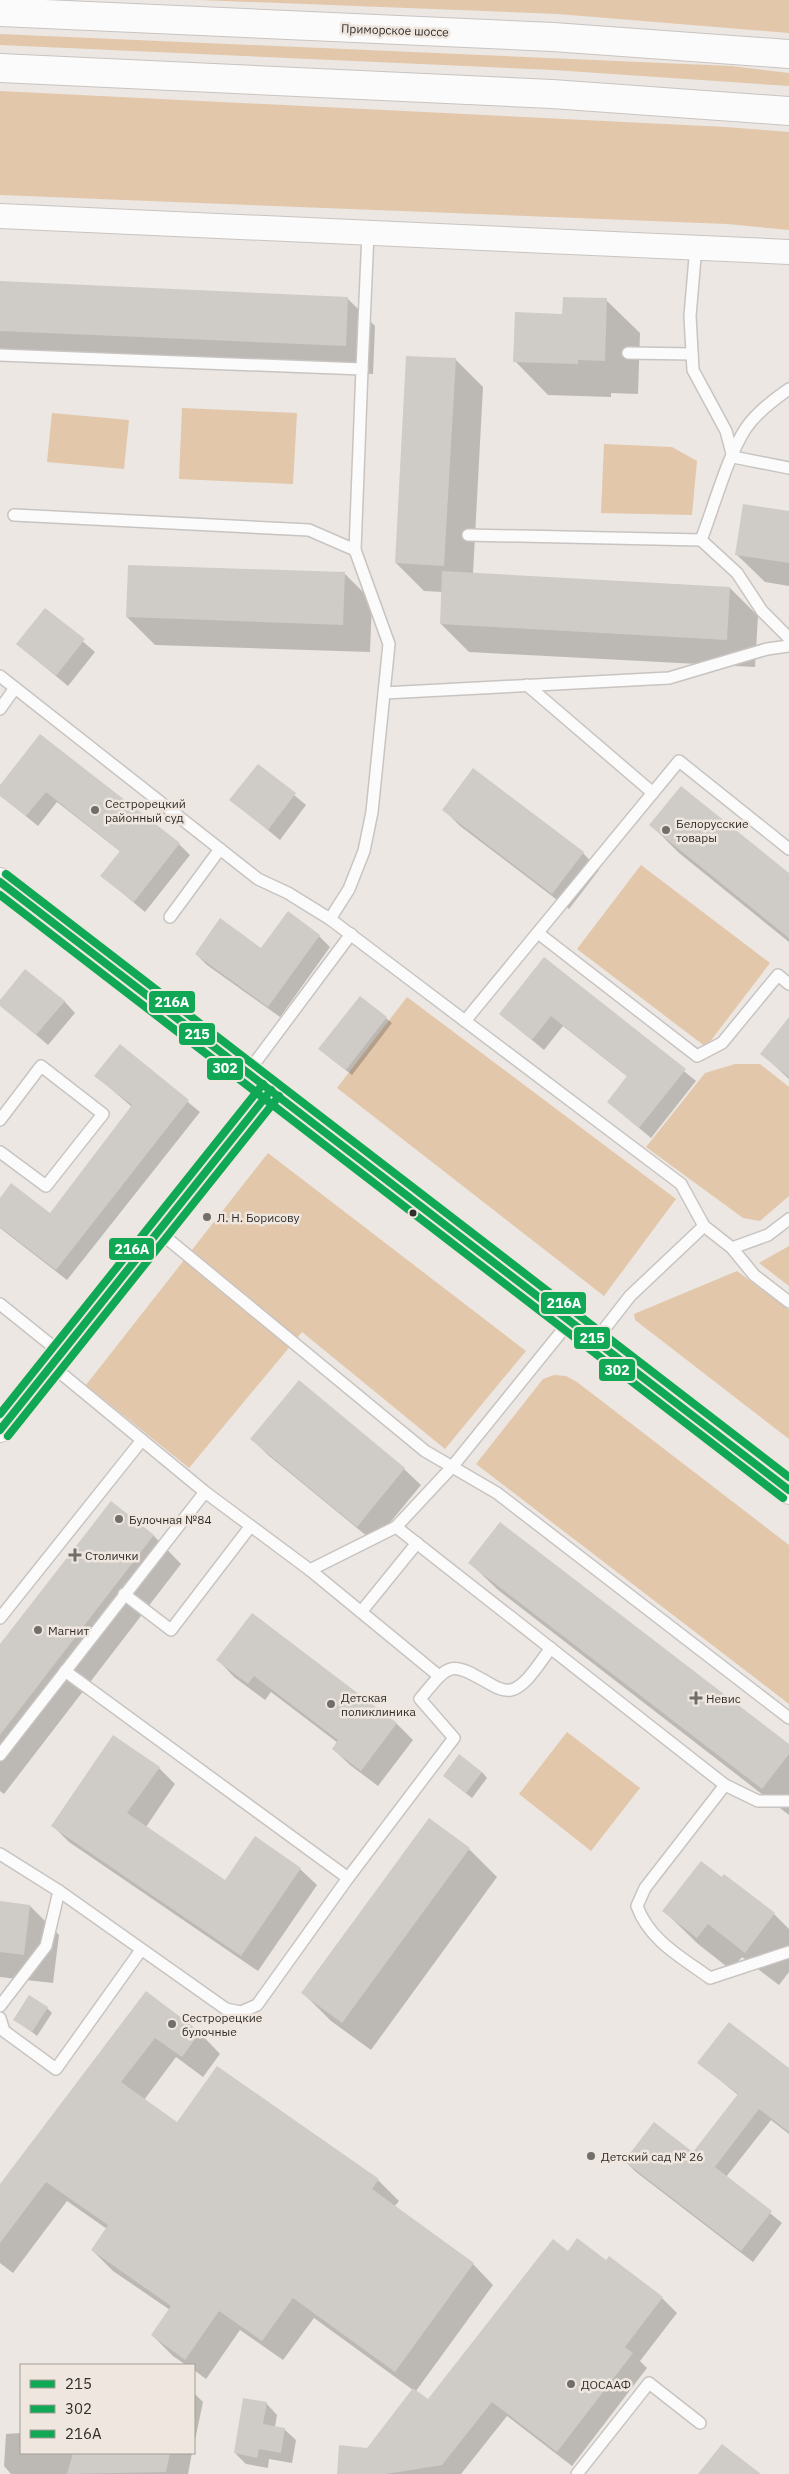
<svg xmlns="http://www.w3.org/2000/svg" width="789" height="2474" viewBox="0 0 789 2474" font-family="'IBM Plex Sans',sans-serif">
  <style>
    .green { fill: #e2c7ab }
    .shadow { fill: #0003 }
    .building { fill: #cfccc8 }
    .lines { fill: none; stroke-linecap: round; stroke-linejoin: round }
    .lane-casing { stroke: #c8c4c1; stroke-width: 14 }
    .street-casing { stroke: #c8c4c1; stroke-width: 26 }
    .secondary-casing { stroke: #c8c4c1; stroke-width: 30 }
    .highway-casing { stroke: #c8c4c1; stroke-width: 30 }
    .lane { stroke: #fcfbfb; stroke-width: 11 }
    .street { stroke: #fcfbfb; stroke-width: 24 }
    .secondary { stroke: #fcfbfb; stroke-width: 28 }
    .highway { stroke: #fcfbfb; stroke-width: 28 }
    .bus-1-casing { stroke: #efe7df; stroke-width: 11 }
    .bus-2-casing { stroke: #efe7df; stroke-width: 11 }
    .bus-3-casing { stroke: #efe7df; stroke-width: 11 }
    .bus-1 { stroke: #10a855; stroke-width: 8 }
    .bus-2 { stroke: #10a855; stroke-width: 8 }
    .bus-3 { stroke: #10a855; stroke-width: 8 }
    .poi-dot { fill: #726e6a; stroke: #efe7df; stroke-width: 2 }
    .bus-dot { fill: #302d2a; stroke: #efe7df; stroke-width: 2 }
    .labels { text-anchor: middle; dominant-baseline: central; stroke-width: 5; stroke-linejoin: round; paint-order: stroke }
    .street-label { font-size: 12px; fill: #302d2a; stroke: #efe7df }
    .poi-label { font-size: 12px; fill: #302d2a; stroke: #efe7df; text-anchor: start }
    .line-badge { stroke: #efe7df; stroke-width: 2 }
    .badge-label { font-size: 14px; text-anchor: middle; font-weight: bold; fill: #fff }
  </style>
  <rect width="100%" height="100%" fill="#ece7e2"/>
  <g class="green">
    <polygon points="200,0 789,0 789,33 558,14"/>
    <polygon points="0,34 731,66 789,73 789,86 553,70 0,45"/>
    <polygon points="0,91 726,127 789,132 789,230 727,224 0,195"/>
    <polygon points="182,408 297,413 293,484 179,479"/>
    <polygon points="52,413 129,420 124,469 47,462"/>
    <polygon points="604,444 672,447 697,461 692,515 601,513"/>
    <polygon points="641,865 770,963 706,1047 577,949"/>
    <polygon points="407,997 676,1199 604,1296 337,1088"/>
    <polygon points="735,1064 760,1064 789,1087 789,1196 760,1221 743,1218 646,1147 705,1073"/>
    <polygon points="268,1153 526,1351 445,1449 302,1332 189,1468 86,1385"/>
    <polygon points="789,1246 789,1286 759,1263"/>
    <polygon points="737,1271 789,1310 789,1439 635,1320 634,1314"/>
    <polygon points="554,1375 566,1376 577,1382 789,1545 789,1704 476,1464 543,1379"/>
    <polygon points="567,1732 640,1788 591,1851 519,1794"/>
  </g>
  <g class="shadow">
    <polygon points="0,283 347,298 375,326 373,374 0,356"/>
    <polygon points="606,300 640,333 638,394 611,393 611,397 548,395 515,361 564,315"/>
    <polygon points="455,359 483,387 473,574 730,588 758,616 755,667 469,652 441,624 443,592 424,591 396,563"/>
    <polygon points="789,512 789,586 765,582 737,555"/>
    <polygon points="344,573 372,601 370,652 155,645 127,617"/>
    <polygon points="45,609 95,652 68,686 17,644"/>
    <polygon points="40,735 179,844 190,855 145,912 102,876 121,852 57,802 38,826 0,795 0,787"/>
    <polygon points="258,765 306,805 280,840 231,800"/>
    <polygon points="443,809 583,853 599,870 569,909 460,826"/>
    <polygon points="651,825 789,874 789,942 679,853"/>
    <polygon points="288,913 319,936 330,947 280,1017 207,965 196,954 261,950"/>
    <polygon points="545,958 696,1081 651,1138 608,1102 628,1077 563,1026 544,1050 500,1014"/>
    <polygon points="360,997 392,1023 352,1075 325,1054"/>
    <polygon points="64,1001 75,1013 48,1045 0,1004 0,1002"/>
    <polygon points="789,1019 789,1079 762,1054"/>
    <polygon points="120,1046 200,1112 67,1280 0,1228 0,1200 50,1215 132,1107 96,1076"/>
    <polygon points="252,1439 404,1469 421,1485 374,1542 268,1455"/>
    <polygon points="111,1503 154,1536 181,1564 4,1794 0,1791 0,1647"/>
    <polygon points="470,1563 789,1746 789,1815 498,1590"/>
    <polygon points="253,1614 397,1724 413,1740 378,1786 350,1765 333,1749 338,1743 271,1692 265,1700 234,1677 218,1660"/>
    <polygon points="159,1768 175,1784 146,1827 225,1882 300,1869 317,1885 258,1971 69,1842 53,1826"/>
    <polygon points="482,1772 487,1778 472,1798 450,1781"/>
    <polygon points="469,1849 497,1877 371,2050 331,2021 303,1993"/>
    <polygon points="724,1876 774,1914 789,1929 789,1972 779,1985 742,1957 731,1970 698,1944 664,1911"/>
    <polygon points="0,1902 30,1906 59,1935 53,1983 0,1977"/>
    <polygon points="146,1993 200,2033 220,2054 203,2077 176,2057 144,2100 178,2123 217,2067 378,2180 399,2201 394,2207 473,2264 493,2285 416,2391 428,2401 568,2253 606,2262 609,2258 662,2298 677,2313 640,2361 647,2368 572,2466 507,2416 461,2474 338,2474 367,2449 413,2390 314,2318 283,2360 240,2330 206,2379 194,2370 194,2365 186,2365 173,2356 152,2335 170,2310 113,2271 92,2250 107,2229 67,2201 13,2273 0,2263 0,2186"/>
    <polygon points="47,2008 52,2013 37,2036 15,2019"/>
    <polygon points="698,2062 789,2070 789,2134 771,2120 726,2177 782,2223 753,2262 636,2172 625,2161 693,2154 738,2095"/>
    <polygon points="194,2393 203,2402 194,2445"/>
    <polygon points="266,2403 277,2415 275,2427 284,2429 296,2440 292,2463 269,2459 268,2468 246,2464 235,2453"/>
    <polygon points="21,2433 21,2453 192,2453 188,2474 11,2474 4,2466 6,2434"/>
  </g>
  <g class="building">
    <polygon points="0,281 348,297 346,346 0,331"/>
    <polygon points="563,297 607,298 605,361 578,360 578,364 513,362 515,312 562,314"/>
    <polygon points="406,356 456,358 444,566 395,563"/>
    <polygon points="743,504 789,511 789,563 735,555"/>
    <polygon points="128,565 345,572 343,625 126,617"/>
    <polygon points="442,571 730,587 727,640 440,624"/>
    <polygon points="45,608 85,639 56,676 16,644"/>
    <polygon points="40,734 180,843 134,902 100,876 120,851 46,792 26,816 0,796 0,785"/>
    <polygon points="258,764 296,793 268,830 229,800"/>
    <polygon points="473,768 584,852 552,894 442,810"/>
    <polygon points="681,786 789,873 789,938 649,825"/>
    <polygon points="288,911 320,935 268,1007 195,954 220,918 261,948"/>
    <polygon points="544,957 686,1069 639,1128 607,1102 627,1076 551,1016 532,1040 499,1014"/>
    <polygon points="25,969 65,1001 36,1035 0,1006 0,1000"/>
    <polygon points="360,996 387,1017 346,1070 318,1049"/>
    <polygon points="789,1017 789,1077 760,1054"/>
    <polygon points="120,1044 189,1100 56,1270 0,1227 0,1198 11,1183 50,1213 132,1105 94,1076"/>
    <polygon points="299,1380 405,1468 357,1527 250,1439"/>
    <polygon points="111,1501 154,1535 0,1735 0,1644"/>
    <polygon points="500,1522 789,1744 789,1754 762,1789 468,1563"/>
    <polygon points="252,1613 397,1723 361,1771 332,1749 338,1740 254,1676 248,1684 216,1660"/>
    <polygon points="113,1735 160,1767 127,1813 225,1880 255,1836 301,1868 241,1956 51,1826"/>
    <polygon points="459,1754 482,1772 466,1793 443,1776"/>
    <polygon points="429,1818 470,1848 342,2023 301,1993"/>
    <polygon points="701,1861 722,1877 724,1874 775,1913 745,1953 708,1924 697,1938 662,1911"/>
    <polygon points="0,1901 30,1905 24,1955 0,1952"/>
    <polygon points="146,1991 200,2032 182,2057 155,2038 121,2082 177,2122 217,2066 379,2179 372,2189 474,2263 395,2372 293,2298 262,2341 219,2311 185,2360 151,2335 171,2306 91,2250 108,2225 46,2182 0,2243 0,2184"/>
    <polygon points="29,1995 48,2007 32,2032 13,2020"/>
    <polygon points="729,2022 789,2068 789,2132 759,2109 715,2167 772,2211 741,2251 624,2161 654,2122 693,2152 738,2094 697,2063"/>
    <polygon points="577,2238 606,2260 609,2256 663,2297 625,2347 633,2353 557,2452 492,2402 442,2465 386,2474 337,2474 339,2445 367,2448 413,2388 428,2399 553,2239 568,2251"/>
    <polygon points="243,2398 267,2402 263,2424 285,2428 281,2453 259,2449 257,2458 234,2453"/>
    <polygon points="722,2444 761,2474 698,2474"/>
    <polygon points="73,2453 170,2453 166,2472 67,2474"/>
  </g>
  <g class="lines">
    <defs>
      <g id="lane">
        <polyline points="696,246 690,316 693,370 726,431 733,457 789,468"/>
        <polyline points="628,353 692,354"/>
        <polyline points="0,355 362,369 355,550 389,644 372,812 364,851 349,889 330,919"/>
        <polyline points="362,369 368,233"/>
        <path d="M789,389C773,400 757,412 746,428C727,457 714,507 701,540L737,573L762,611L789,638"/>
        <polyline points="14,515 309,530 355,550"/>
        <polyline points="468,535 701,540"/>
        <polyline points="0,676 258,879 288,893 330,919 681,1184 704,1226 732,1248 754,1275 789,1302"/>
        <polyline points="527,685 653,793"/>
        <polyline points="384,693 669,678 767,649 789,646"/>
        <polyline points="0,709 15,688"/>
        <polyline points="170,917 220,849"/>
        <polyline points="538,933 697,1056 722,1043 778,975 789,984"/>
        <polyline points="465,1021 679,761 789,849"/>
        <polyline points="248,1072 351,934"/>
        <polyline points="0,1120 41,1066 103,1114 46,1186 0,1152"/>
        <polyline points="158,1231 425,1451 497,1493 789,1718"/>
        <polyline points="732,1248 768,1235 789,1219"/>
        <polyline points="0,1304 61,1353"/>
        <polyline points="595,1341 630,1296 704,1226"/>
        <polyline points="51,1365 205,1492 310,1570 439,1676"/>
        <path d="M396,1527L725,1785L645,1888L637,1906C649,1940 681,1957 710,1978L789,1952"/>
        <polyline points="310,1570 396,1527 452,1467 570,1321"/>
        <polyline points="124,1594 171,1630 250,1527"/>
        <polyline points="361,1612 417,1543"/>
        <polyline points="0,1618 142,1440"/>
        <polyline points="0,1755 205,1492"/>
        <polyline points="725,1785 758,1801 789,1801"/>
        <polyline points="0,1854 59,1891 226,2009 241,2012 257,2005 348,1878 65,1671"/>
        <path d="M348,1878L454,1738L420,1699C451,1661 450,1661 492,1685C497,1688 504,1691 511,1690C527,1686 541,1660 551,1648"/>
        <polyline points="0,2006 46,1946 59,1891"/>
        <polyline points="0,2018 4,2031 56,2069 141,1950"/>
        <polyline points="577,2474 649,2383 700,2423"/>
      </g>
      <g id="street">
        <polyline points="0,216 789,252"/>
        <polyline points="0,1430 271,1090"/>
      </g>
      <polyline id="secondary" points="0,882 789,1490"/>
      <g id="highway">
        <polyline points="0,12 553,37 789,54"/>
        <polyline points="0,68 552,94 789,111"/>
      </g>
    </defs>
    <use href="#lane" class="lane-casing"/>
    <use href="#street" class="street-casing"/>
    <use href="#secondary" class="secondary-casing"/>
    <use href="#highway" class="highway-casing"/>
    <use href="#lane" class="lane"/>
    <use href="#street" class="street"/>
    <use href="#secondary" class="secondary"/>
    <use href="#highway" class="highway"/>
    <defs>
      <g id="bus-1">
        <polyline points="0,882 789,1490"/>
        <polyline points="0,1430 271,1090"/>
      </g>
      <g id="bus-2">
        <polyline points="0,895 783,1498"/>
        <polyline points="8,1436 279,1096"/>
      </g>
      <g id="bus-3">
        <polyline points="6,874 789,1477"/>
        <polyline points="0,1414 263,1084"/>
      </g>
    </defs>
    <use href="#bus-1" class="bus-1-casing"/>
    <use href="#bus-2" class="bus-2-casing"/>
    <use href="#bus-3" class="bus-3-casing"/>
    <use href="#bus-1" class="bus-1"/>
    <use href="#bus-2" class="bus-2"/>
    <use href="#bus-3" class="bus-3"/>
  </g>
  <g class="poi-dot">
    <circle cx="95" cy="810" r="5"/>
    <circle cx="666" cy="830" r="5"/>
    <circle cx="207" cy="1217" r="5"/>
    <circle cx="119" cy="1519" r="5"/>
    <path d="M72.5 1547.5h5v5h5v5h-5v5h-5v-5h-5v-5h5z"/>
    <circle cx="38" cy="1630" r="5"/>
    <path d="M693.5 1690.5h5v5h5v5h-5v5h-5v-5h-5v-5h5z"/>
    <circle cx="331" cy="1704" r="5"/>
    <circle cx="172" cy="2024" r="5"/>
    <circle cx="591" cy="2156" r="5"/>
    <circle cx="571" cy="2384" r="5"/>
  </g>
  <circle class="bus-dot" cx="413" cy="1213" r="4.5"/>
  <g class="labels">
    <g class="street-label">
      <text transform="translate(395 30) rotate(2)">Приморское шоссе</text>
    </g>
    <g class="poi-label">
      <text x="105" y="803">Сестрорецкий<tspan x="105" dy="14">районный суд</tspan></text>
      <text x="676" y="823">Белорусские<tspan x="676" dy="14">товары</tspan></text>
      <text x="217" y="1217">Л. Н. Борисову</text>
      <text x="129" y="1519">Булочная №84</text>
      <text x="85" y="1555">Столички</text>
      <text x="48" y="1630">Магнит</text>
      <text x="341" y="1697">Детская<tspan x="341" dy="14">поликлиника</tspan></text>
      <text x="706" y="1698">Невис</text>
      <text x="182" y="2017">Сестрорецкие<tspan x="182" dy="14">булочные</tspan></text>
      <text x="601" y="2156">Детский сад № 26</text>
      <text x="581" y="2384">ДОСААФ</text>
    </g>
  </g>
  <g class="line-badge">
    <rect x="148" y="990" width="48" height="24" rx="5" fill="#10a855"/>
    <rect x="178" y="1022" width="38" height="24" rx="5" fill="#10a855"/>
    <rect x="206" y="1057" width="38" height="24" rx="5" fill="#10a855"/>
    <rect x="108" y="1237" width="47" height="24" rx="5" fill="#10a855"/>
    <rect x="540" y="1291" width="47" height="24" rx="5" fill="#10a855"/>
    <rect x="573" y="1326" width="38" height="24" rx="5" fill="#10a855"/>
    <rect x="598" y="1358" width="38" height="24" rx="5" fill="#10a855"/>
  </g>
  <g class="badge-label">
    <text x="172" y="1007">216А</text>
    <text x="197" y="1039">215</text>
    <text x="225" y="1073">302</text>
    <text x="132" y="1254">216А</text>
    <text x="564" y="1308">216А</text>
    <text x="592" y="1343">215</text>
    <text x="617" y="1375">302</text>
  </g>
  <rect x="20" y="2364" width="175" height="90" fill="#efe7df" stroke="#a39d97"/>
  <rect x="30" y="2380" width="25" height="8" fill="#10a855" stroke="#a39d97"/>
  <text x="65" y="2389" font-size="15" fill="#302d2a">215</text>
  <rect x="30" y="2405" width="25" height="8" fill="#10a855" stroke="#a39d97"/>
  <text x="65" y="2414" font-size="15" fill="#302d2a">302</text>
  <rect x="30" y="2430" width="25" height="8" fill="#10a855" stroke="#a39d97"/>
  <text x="65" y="2439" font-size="15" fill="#302d2a">216А</text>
</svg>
